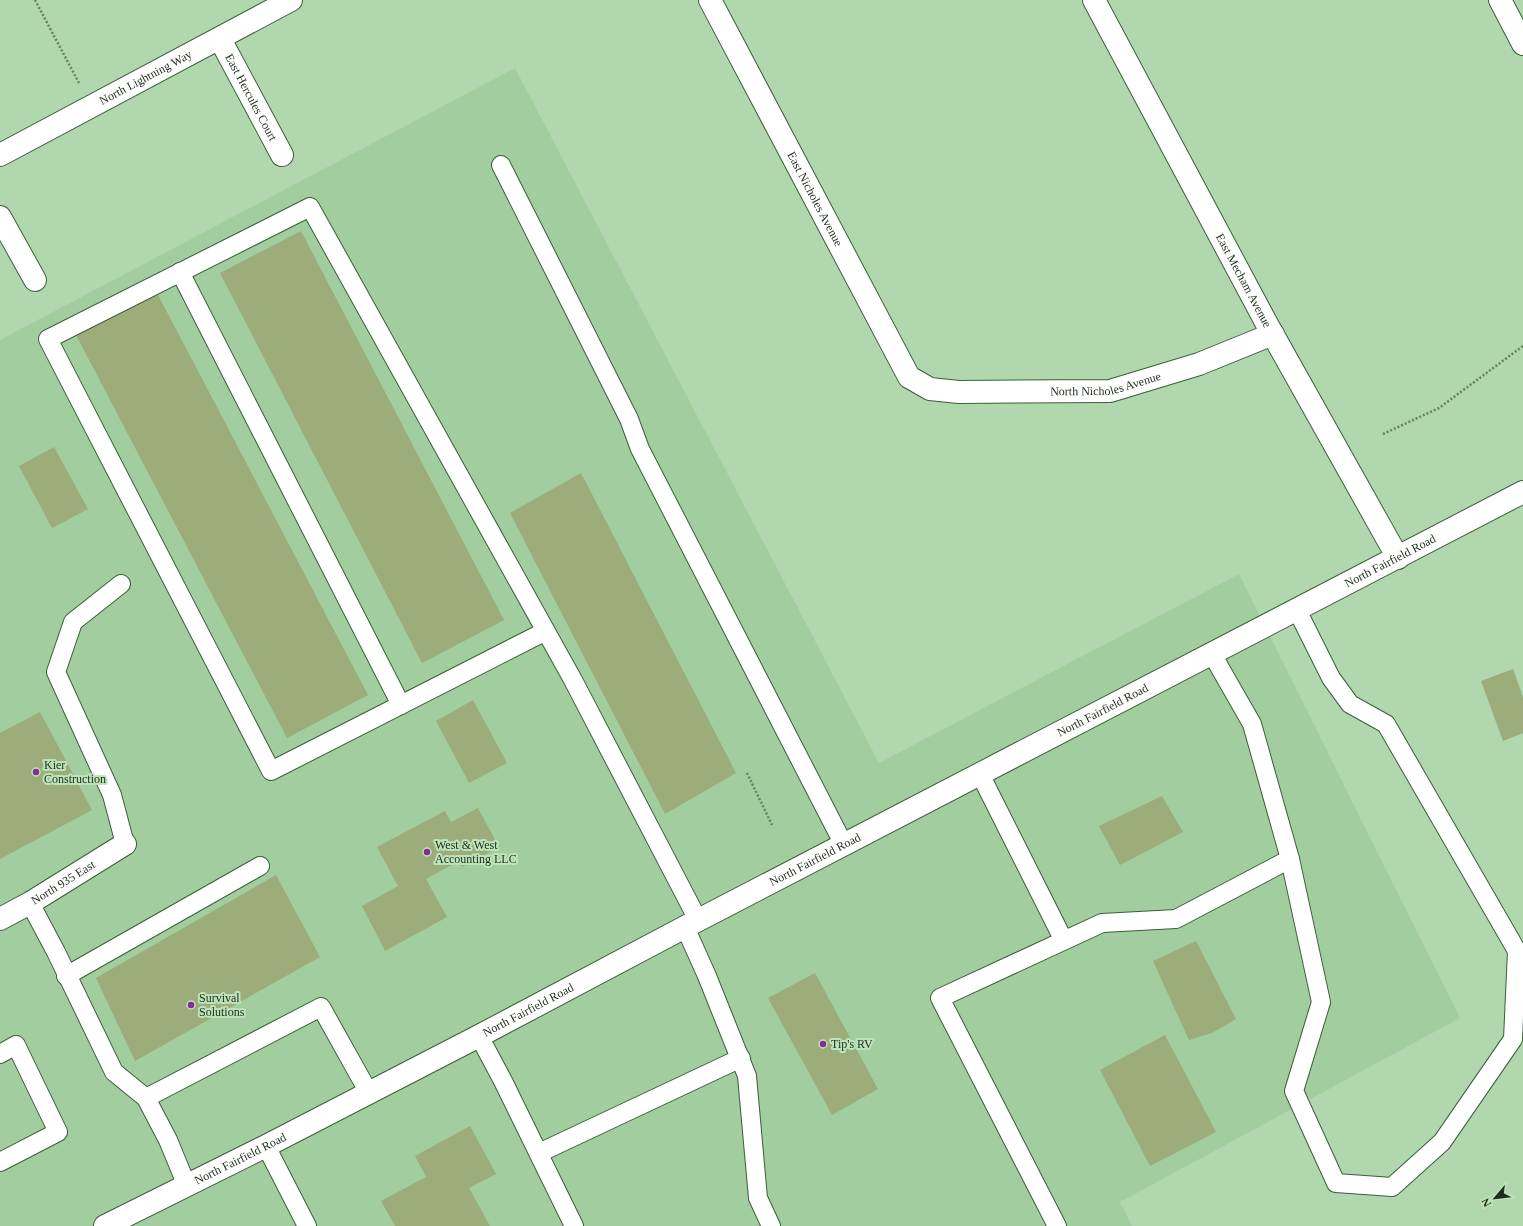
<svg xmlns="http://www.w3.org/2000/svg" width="1523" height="1226" viewBox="0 0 1523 1226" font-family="'Times New Roman',serif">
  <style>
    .built { fill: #a2cd9e }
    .building { fill: #9cac7b }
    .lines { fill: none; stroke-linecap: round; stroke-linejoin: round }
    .service-casing { stroke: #3c5e3a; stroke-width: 20 }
    .minor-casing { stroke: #3c5e3a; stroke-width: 24 }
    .secondary-casing { stroke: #3c5e3a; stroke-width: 24 }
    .path { stroke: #668164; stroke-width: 2.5; stroke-dasharray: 2 2; stroke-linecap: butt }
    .service { stroke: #fff; stroke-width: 18 }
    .minor { stroke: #fff; stroke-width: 22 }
    .secondary { stroke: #fff; stroke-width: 22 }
    .poi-dot { fill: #882b95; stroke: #bee4ba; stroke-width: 1.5 }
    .labels { text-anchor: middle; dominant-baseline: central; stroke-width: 4; stroke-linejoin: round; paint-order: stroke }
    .street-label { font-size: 12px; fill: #1e2d1d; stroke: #bee4ba }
    .poi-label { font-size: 12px; fill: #1e2d1d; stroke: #bee4ba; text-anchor: start }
  </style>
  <rect width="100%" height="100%" fill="#b1d7ae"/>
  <polygon class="built" points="515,68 879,763 1239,574 1460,1018 1120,1202 1132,1226 0,1226 0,340"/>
  <g class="building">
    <polygon points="301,231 504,620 422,663 220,273"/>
    <polygon points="157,293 368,695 287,738 76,335"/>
    <polygon points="54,447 88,509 52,528 19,466"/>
    <polygon points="581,473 736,773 665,814 510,513"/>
    <polygon points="1513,669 1523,697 1523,733 1503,741 1481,681"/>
    <polygon points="473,700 507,763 469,783 436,721"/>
    <polygon points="40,712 92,810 0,859 0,733"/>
    <polygon points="1162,796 1183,832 1120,865 1099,826"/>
    <polygon points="478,808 499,847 462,867 459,861 426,879 447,917 385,951 362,906 398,886 377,847 445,811 451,822"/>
    <polygon points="276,875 320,957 135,1061 96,978"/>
    <polygon points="1196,941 1236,1019 1212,1033 1189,1040 1153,961"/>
    <polygon points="815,973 878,1089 832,1115 768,998"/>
    <polygon points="1165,1035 1216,1132 1150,1166 1100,1070"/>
    <polygon points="470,1126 496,1174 469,1188 490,1226 395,1226 381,1201 426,1177 415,1156"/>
  </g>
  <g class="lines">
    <defs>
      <g id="service">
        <polyline points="501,165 629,419 640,449 844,845"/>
        <polyline points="180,272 401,705"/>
        <polyline points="121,584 73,622 56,672 112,795 125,844"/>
        <polyline points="546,631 271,771 48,339 310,207 573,680 698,920"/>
        <polyline points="1212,654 1252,724 1290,859 1321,1002 1294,1091 1336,1183 1392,1187 1442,1142 1513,1039 1517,951 1386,724 1350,704 1331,678 1297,610"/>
        <polyline points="980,774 1063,939"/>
        <polyline points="30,903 56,952 114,1072 146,1098 168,1140 187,1186"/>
        <polyline points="685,927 707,976 747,1076 758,1198 771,1226"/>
        <polyline points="66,976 260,866"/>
        <polyline points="479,1036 503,1081 574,1226"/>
        <polyline points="0,1054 16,1045 58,1132 0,1162"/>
        <polyline points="146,1098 321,1007 369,1093"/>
        <polyline points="266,1146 307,1226"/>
        <polyline points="539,1153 741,1058"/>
        <polyline points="1057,1226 940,998 1102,923 1176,919 1290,859"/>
      </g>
      <g id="minor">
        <path id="s1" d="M710,0L909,377L930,389L959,392L1110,391L1199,364L1273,334"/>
        <path id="s2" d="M1094,0L1268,326L1398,558"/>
        <polyline points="1500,0 1523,44"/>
        <path id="s3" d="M220,39L282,155"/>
        <path id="s4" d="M0,155L291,0"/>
        <polyline points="0,217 35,280"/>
        <path id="s5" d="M0,919L30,903L125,844"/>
      </g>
      <g id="secondary">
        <path id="s6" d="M105,1226L266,1146L479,1036L685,927L1523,492"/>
      </g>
    </defs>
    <use href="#service" class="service-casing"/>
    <use href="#minor" class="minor-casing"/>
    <use href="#secondary" class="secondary-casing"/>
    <g class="path">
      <polyline points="35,0 79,83"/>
      <polyline points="1383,434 1439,408 1523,346"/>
      <polyline points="747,773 772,825"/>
    </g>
    <use href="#service" class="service"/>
    <use href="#minor" class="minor"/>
    <use href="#secondary" class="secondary"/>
  </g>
  <g class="poi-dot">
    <circle cx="36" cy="772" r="4"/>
    <circle cx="427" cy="852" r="4"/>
    <circle cx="191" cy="1005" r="4"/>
    <circle cx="823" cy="1044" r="4"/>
  </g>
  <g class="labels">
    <g class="street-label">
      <text stroke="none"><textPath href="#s4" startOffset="165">North Lightning Way</textPath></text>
      <text stroke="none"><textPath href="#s3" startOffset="66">East Hercules Court</textPath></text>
      <text stroke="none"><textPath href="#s1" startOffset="225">East Nicholes Avenue</textPath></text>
      <text stroke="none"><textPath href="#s2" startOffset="318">East Mecham Avenue</textPath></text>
      <text stroke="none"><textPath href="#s1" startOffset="627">North Nicholes Avenue</textPath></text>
      <text stroke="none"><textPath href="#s6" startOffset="1447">North Fairfield Road</textPath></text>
      <text stroke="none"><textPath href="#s6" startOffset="1123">North Fairfield Road</textPath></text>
      <text stroke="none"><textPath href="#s6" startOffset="799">North Fairfield Road</textPath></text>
      <text stroke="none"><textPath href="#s5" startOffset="73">North 935 East</textPath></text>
      <text stroke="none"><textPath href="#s6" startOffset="475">North Fairfield Road</textPath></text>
      <text stroke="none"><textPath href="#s6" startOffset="151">North Fairfield Road</textPath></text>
    </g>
    <g class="poi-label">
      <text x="44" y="765">Kier<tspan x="44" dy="14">Construction</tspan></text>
      <text x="435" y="845">West &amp; West<tspan x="435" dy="14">Accounting LLC</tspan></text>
      <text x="199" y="998">Survival<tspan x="199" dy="14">Solutions</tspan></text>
      <text x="831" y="1044">Tip's RV</text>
    </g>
  </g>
  <g transform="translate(1495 1198) rotate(242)" stroke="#bee4ba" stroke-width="3" paint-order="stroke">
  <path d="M0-3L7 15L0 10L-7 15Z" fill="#1e2d1d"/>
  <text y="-6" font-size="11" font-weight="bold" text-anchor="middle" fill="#1e2d1d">N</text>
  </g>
</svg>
